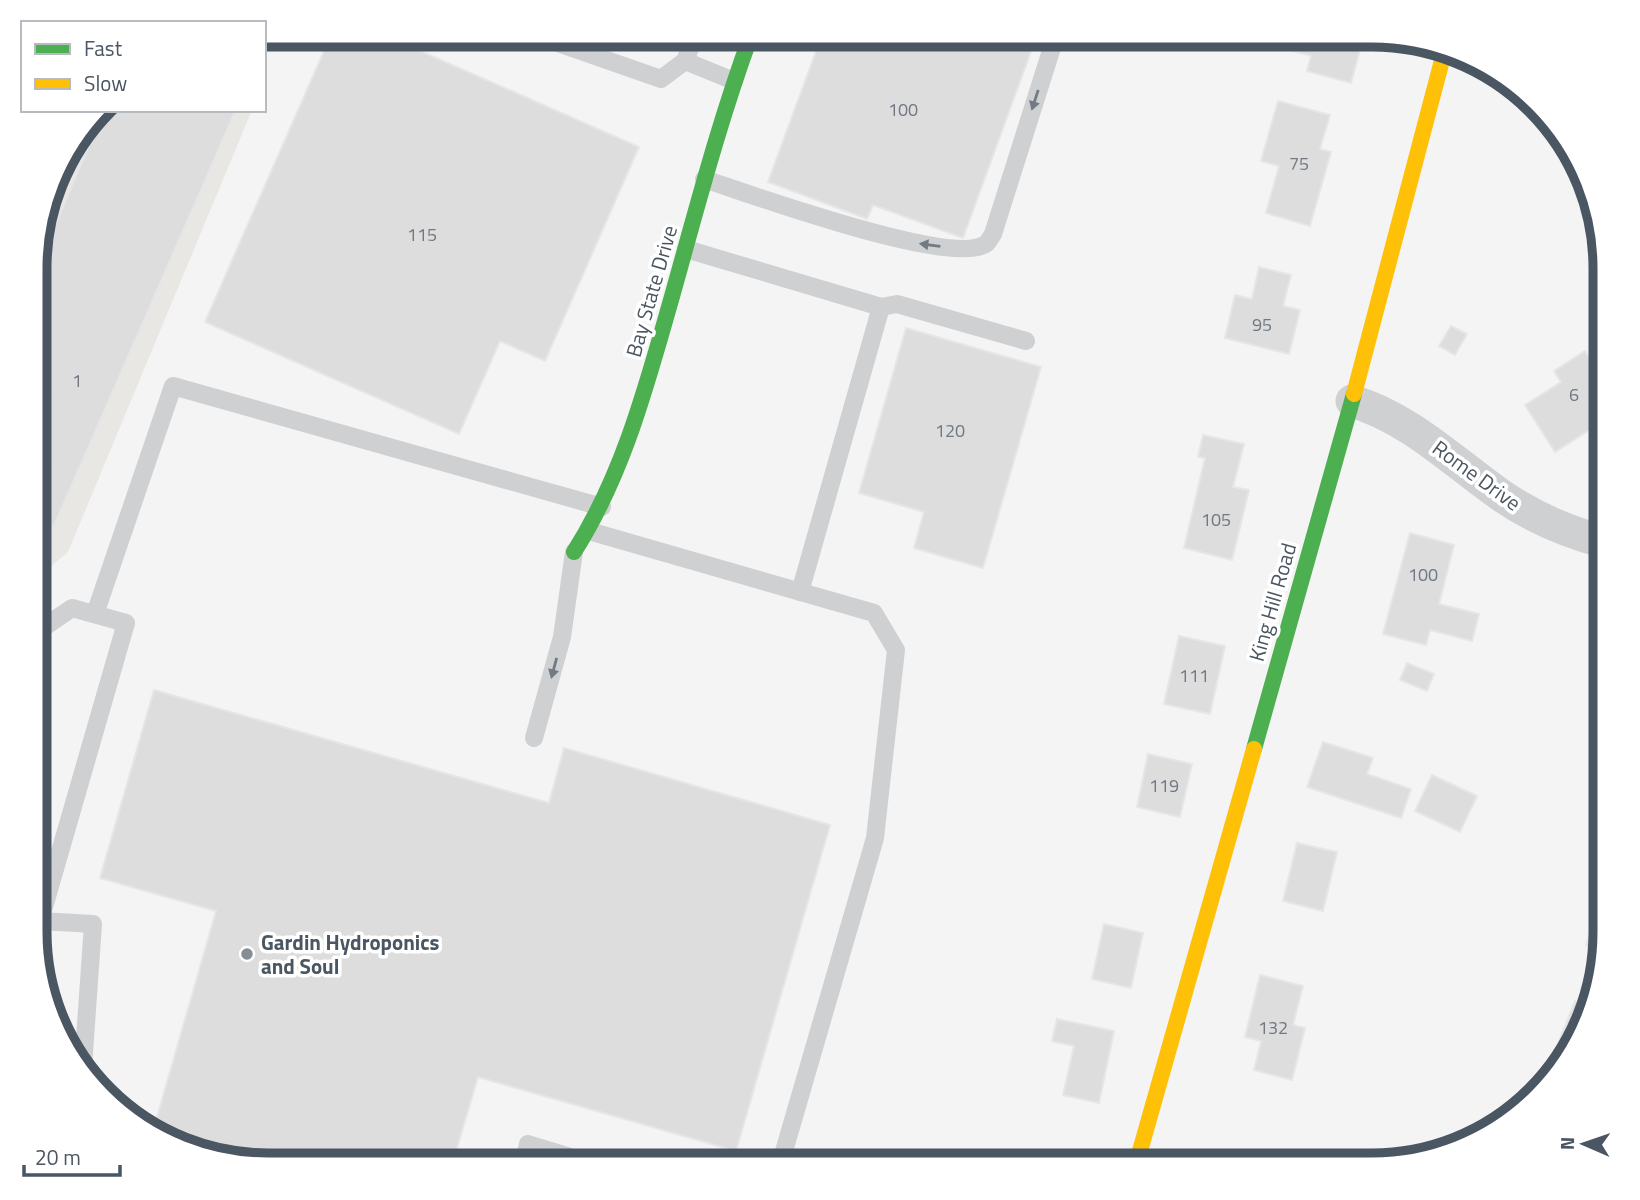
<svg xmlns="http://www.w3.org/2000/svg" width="1640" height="1200" viewBox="0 0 1640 1200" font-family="'Titillium Web',sans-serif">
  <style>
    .commercial { fill: #e8e7e3 }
    .building { fill: #ddddde; stroke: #e5e6e7; stroke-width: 2 }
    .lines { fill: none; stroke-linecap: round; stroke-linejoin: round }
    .lane { stroke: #ced0d2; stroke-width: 18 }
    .street { stroke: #ced0d2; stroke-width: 33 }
    .fast { stroke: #4caf50; stroke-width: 16 }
    .slow { stroke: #ffc107; stroke-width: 16 }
    .oneway { fill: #727b83 }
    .poi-dot { fill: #868d94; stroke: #fff; stroke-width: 2.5 }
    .labels { text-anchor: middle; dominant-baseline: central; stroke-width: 7; stroke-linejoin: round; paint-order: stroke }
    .number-label { font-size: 18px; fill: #707881 }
    .street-label { font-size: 21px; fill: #4a5661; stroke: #fff }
    .poi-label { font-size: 21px; font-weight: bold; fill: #4a5661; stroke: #fff; text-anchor: start }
    .rim { fill: none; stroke: #4a5661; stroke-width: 9 }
  </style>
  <rect width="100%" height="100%" fill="#f4f4f4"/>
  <polygon class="commercial" points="101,110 252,110 68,552 37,578 37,238 59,165"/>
  <g class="building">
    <polygon points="331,35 384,35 639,147 545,361 500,341 459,434 205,322"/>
    <polygon points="822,35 1037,35 963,238 873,205 867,219 768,182"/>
    <polygon points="1294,35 1364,35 1351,83 1307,71 1311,56 1290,50"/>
    <polygon points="1278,101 1330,115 1320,149 1331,152 1310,226 1266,213 1279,166 1261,161"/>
    <polygon points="104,110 236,110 54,526 37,519 37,238 48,242"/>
    <polygon points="1259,267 1291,275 1283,306 1300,310 1289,354 1225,338 1235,295 1252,299"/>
    <polygon points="1451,326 1467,334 1455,355 1439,346"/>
    <polygon points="906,328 1041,367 983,568 914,548 924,512 859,493"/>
    <polygon points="1585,351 1591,361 1605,352 1605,420 1555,452 1525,405 1561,382 1554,371"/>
    <polygon points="1203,435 1244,444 1233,487 1249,490 1232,560 1184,548 1205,458 1198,457"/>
    <polygon points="1410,533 1454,545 1439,604 1479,614 1472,641 1430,630 1426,645 1383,634"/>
    <polygon points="1179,636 1225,646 1210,714 1164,704"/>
    <polygon points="1407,663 1434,674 1427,691 1400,680"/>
    <polygon points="154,690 549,803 564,748 830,825 736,1151 478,1077 452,1165 253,1165 193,1152 153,1131 216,911 100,878"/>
    <polygon points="1323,742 1373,758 1367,774 1411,789 1401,818 1307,787"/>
    <polygon points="1148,754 1192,764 1180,817 1137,807"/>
    <polygon points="1432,775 1477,796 1460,832 1415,811"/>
    <polygon points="1297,843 1337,852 1323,911 1283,901"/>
    <polygon points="1104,924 1143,933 1131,988 1092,979"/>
    <polygon points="1591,932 1605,937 1603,952 1586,945"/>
    <polygon points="1260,975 1303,986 1293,1025 1305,1028 1292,1080 1254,1070 1261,1041 1245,1037"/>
    <polygon points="1575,1001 1590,1007 1587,1021 1571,1049 1558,1044"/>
    <polygon points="1057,1019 1114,1031 1099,1103 1063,1095 1074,1046 1052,1041"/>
  </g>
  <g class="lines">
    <g class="lane">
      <polyline points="535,35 661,79 685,61 734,81"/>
      <polyline points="685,61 695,35"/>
      <path d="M704,179C747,193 955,269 987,243C989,241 991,237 993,234L1056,35"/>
      <polyline points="686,249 881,307 800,592"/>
      <polyline points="881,307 897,304 1026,341"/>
      <polyline points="589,531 874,613 896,650 875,838 780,1165"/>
      <polyline points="95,614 173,386 602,507"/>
      <polyline points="37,632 72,608 126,623 40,921 93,924 83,1067"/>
      <polyline points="534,738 562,637 574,552"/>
      <polyline points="523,1165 528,1144 597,1165"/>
    </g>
    <path class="street" d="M1352,401C1411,419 1452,461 1502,496C1534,518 1567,532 1605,542"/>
    <g class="fast">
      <path d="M574,552C623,475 646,387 671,300C696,211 719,122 751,35"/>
      <polyline points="1254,749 1354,394"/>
    </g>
    <g class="slow">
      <polyline points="1354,394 1445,49"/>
      <polyline points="1136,1165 1254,749"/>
    </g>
  </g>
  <defs><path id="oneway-solid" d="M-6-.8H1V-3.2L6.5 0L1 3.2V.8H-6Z" transform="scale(1.75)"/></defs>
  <g class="oneway">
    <use href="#oneway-solid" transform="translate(1035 100) rotate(108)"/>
    <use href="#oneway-solid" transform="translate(930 245) rotate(-173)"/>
    <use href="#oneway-solid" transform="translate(554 668) rotate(105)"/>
  </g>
  <circle class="poi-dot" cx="247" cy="954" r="7"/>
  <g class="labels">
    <g class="number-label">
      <text x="903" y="109">100</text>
      <text x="1299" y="163">75</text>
      <text x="422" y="234">115</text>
      <text x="1262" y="324">95</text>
      <text x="77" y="380">1</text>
      <text x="1574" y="394">6</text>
      <text x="950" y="430">120</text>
      <text x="1216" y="519">105</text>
      <text x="1423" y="574">100</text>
      <text x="1194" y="675">111</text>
      <text x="1164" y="785">119</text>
      <text x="1273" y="1027">132</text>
    </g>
    <g class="street-label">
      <text transform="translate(651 291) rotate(-74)">Bay State Drive</text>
      <text transform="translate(1477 475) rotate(36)">Rome Drive</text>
      <text transform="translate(1272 602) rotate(-74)">King Hill Road</text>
    </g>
    <g class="poi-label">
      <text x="261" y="942">Gardin Hydroponics<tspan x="261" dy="24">and Soul</tspan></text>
    </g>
  </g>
  <path d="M0 0H1640V1200H0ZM268 47H1372A221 221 0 0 1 1593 268V932A221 221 0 0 1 1372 1153H268A221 221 0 0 1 47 932V268A221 221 0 0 1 268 47Z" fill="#fff" fill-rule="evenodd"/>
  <path class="rim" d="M268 47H1372A221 221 0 0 1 1593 268V932A221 221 0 0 1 1372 1153H268A221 221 0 0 1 47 932V268A221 221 0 0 1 268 47Z"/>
  <rect x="21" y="21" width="245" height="91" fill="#ffffff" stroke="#b7bbc0" stroke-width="2"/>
  <rect x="35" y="44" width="35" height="10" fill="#4caf50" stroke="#b7bbc0" stroke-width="2"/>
  <text x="84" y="56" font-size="21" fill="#4a5661">Fast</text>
  <rect x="35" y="79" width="35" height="10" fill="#ffc107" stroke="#b7bbc0" stroke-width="2"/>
  <text x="84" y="91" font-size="21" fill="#4a5661">Slow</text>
  <g transform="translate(1584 1144) rotate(272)" stroke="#ffffff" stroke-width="5" paint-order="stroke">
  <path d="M0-5L12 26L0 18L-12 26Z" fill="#4a5661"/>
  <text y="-10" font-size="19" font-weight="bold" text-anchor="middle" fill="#4a5661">N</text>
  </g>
  <path d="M24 1165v10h96v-10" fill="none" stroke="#4a5661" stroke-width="3.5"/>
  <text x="35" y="1165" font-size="21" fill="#4a5661" stroke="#ffffff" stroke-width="5" paint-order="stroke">20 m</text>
</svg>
